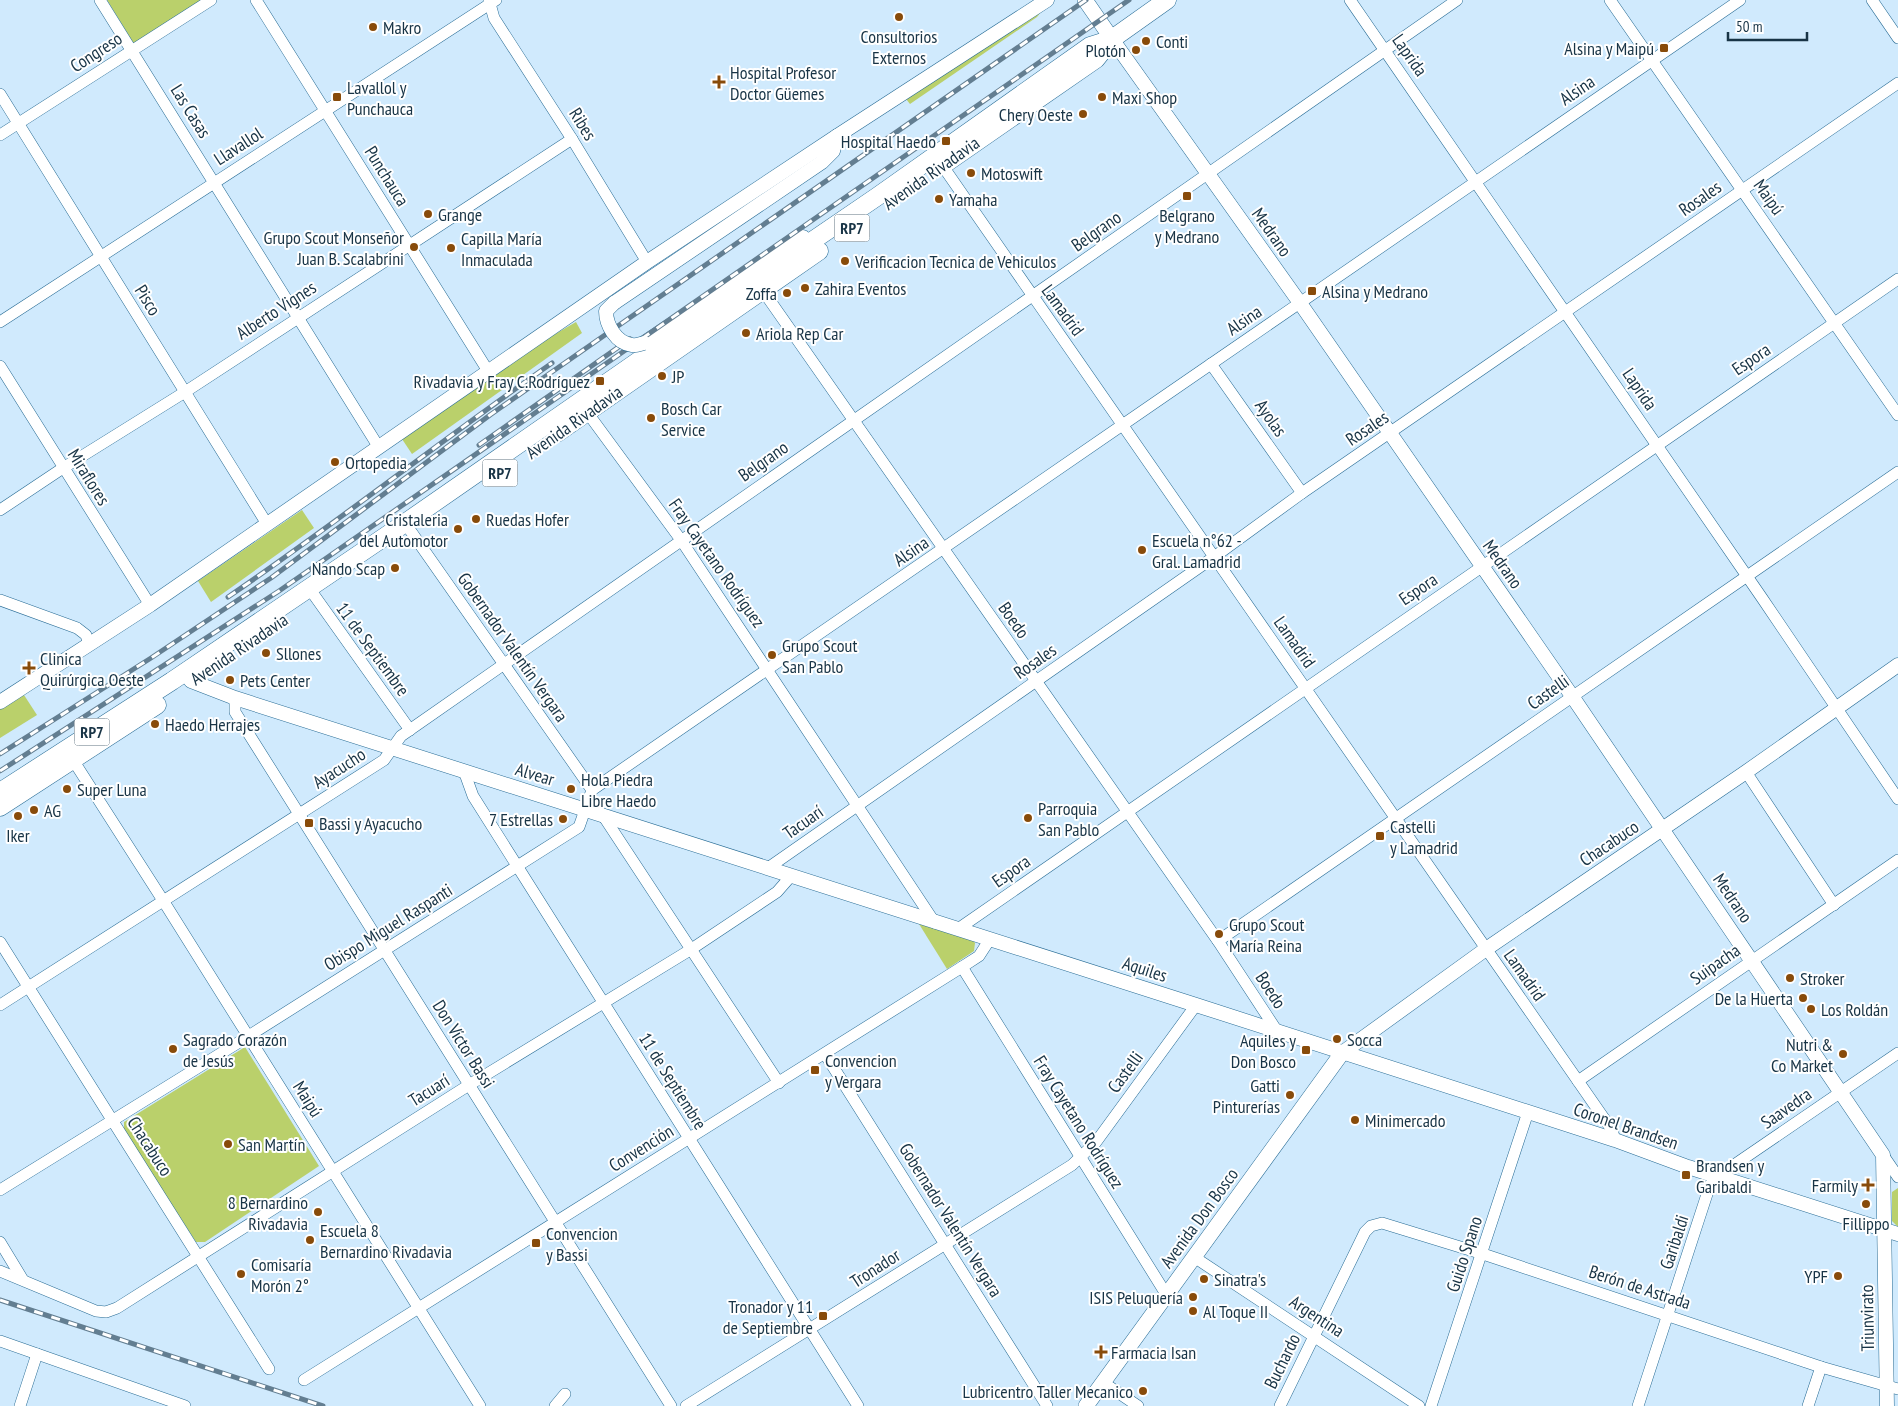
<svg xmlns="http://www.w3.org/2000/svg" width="1898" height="1406" viewBox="0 0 1898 1406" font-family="'PT Sans Narrow',sans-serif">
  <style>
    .green { fill: #bad06b }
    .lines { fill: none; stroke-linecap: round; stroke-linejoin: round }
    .minor-casing { stroke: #286c95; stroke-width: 12 }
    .tertiary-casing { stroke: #286c95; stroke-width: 15 }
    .secondary-casing { stroke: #286c95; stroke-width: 16 }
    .primary-casing { stroke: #286c95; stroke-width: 19 }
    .minor { stroke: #fff; stroke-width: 11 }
    .tertiary { stroke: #fff; stroke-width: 14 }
    .secondary { stroke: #fff; stroke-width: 15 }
    .primary { stroke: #fff; stroke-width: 18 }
    .rail-casing { stroke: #637e91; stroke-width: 5 }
    .rail { stroke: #fff; stroke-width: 3; stroke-dasharray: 9; stroke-linecap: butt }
    .tertiary-bridge-casing { stroke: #286c95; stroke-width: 15; stroke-linecap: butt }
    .tertiary-bridge { stroke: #fff; stroke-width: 14 }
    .poi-dot { fill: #884b0a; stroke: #fff; stroke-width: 2 }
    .labels { text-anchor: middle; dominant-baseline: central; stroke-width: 4; stroke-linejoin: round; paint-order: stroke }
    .shield { fill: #fff; stroke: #5d717e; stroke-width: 1 }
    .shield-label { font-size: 16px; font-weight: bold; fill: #183446 }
    .poi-label { font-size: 18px; fill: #183446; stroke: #fff; text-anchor: start }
    .street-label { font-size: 18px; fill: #183446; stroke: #fff }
  </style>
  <rect width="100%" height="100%" fill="#d0eafd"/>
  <g class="green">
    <polygon points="107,0 202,0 134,44"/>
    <polygon points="1041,12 1037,17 910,104 906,99"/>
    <polygon points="576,322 582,333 412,454 402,439 524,352"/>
    <polygon points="302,510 314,528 211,602 198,581"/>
    <polygon points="24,695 37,715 0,738 0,709"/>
    <polygon points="919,924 973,940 975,943 974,951 947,969"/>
    <polygon points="245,1047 319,1166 205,1242 196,1242 124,1132 124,1122"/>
    <polygon points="1898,1188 1898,1227 1892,1221 1892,1192"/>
  </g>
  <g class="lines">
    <defs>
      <g id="minor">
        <polyline points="100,0 378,446"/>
        <polyline points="256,0 488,371"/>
        <polyline points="489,0 494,18 572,139 647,262"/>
        <polyline points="1350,0 1762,598 1898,799"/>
        <polyline points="1610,0 1898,415"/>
        <polyline points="1872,0 1898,38"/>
        <polyline points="0,94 267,524"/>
        <polyline points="0,135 211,0"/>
        <polyline points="942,165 1612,1130 1615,1140"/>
        <polyline points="759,285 1218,941 1277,1031"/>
        <polyline points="0,322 496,0"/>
        <polyline points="1211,364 1302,493"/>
        <polyline points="0,366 150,605"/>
        <polyline points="584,408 681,540 935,923"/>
        <polyline points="0,510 63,468 185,392 572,139"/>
        <polyline points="405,523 592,790"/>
        <polyline points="309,588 410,730"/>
        <polyline points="0,600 77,628 86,635 89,645"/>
        <path d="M235,698V712C382,942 525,1175 671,1406"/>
        <polyline points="73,760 164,902 480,1406"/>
        <polyline points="464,771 473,796 858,1406"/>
        <polyline points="1746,772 1834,905"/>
        <polyline points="602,814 779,1083"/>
        <polyline points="768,868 1214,557 1302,493 1898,83"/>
        <polyline points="958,929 1898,279"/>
        <polyline points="1218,941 1898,472"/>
        <polyline points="0,942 269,1369"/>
        <polyline points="962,967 1166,1294"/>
        <polyline points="0,1005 384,760 401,736 1457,0"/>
        <polyline points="825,1054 1047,1406"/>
        <polyline points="1578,1081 1898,860"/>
        <polyline points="1883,1155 1898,1177"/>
        <path d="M0,1190L236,1044L579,827L592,790C976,529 1356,261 1740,0"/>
        <polyline points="0,1242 23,1280"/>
        <polyline points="1194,1257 1419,1406"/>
        <polyline points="0,1271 96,1311 106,1312 117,1308 469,1085 690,950 777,892 791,876"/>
        <polyline points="0,1341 185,1406"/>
        <polyline points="304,1380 962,967 979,956 990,939"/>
        <polyline points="1104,1383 1138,1406"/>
        <polyline points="20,1406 37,1354"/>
        <polyline points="555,1406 565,1394"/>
        <polyline points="686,1406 1072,1165 1096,1142 1196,1005"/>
        <polyline points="1280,1406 1365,1232 1371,1226 1382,1223 1483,1254 1821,1367 1898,1389"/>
        <polyline points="1431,1406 1528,1112"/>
        <polyline points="1638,1406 1710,1185 1718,1176 1898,1053"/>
        <polyline points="1808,1406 1821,1367"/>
      </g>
      <g id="tertiary">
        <polyline points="1112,39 1300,303 1572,696 1883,1155 1887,1406"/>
        <polyline points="614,303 822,162 833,151 837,136"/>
        <polyline points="644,343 803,237"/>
        <polyline points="184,672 191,681 235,698 1196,1005 1615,1140 1688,1167 1898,1234"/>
        <polyline points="0,702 150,605 647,262 837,136 1047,0"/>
        <polyline points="1342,1053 1486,949 1746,772 1898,665"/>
      </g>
      <g id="secondary">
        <polyline points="1085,0 1112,39"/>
        <polyline points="1086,1406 1342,1053"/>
      </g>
      <g id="primary">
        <polyline points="943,165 1096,59 1112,39"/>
        <polyline points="557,433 819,251"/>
        <polyline points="0,792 172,681 405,523 755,280 878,196 1090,46 1112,39 1167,0"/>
        <polyline points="0,807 157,705"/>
      </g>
    </defs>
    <use href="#minor" class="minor-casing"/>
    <use href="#tertiary" class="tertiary-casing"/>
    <use href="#secondary" class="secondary-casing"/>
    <use href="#primary" class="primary-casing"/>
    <use href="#minor" class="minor"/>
    <use href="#tertiary" class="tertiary"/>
    <use href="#secondary" class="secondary"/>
    <use href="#primary" class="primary"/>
    <defs>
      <g id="rail">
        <polyline points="479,445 630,339"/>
        <path d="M228,597C338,522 443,439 552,363"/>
        <polyline points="0,754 151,658 271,578 490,415 1086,0"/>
        <polyline points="0,771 279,591 1129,0"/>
        <polyline points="0,1300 323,1406"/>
      </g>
    </defs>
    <use href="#rail" class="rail-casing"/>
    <use href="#rail" class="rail"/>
    <defs>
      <path id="tertiary-bridge" d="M614,303L606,311C606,325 616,343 632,345C636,346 640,344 644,343"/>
    </defs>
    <use href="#tertiary-bridge" class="tertiary-bridge-casing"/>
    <use href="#tertiary-bridge" class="tertiary-bridge"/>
  </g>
  <g class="poi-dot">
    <circle cx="899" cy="17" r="5"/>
    <circle cx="373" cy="27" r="5"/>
    <circle cx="1146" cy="41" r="5"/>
    <rect x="1659" y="43" width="10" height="10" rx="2.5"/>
    <circle cx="1136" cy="50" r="5"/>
    <path d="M716.5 74.5h5v5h5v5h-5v5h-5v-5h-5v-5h5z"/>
    <rect x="332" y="92" width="10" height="10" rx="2.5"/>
    <circle cx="1102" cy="97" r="5"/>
    <circle cx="1083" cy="114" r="5"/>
    <rect x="941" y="136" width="10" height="10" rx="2.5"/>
    <circle cx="971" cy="173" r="5"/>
    <rect x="1182" y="191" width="10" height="10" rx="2.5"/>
    <circle cx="939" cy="199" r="5"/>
    <circle cx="428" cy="214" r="5"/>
    <circle cx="414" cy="247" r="5"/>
    <circle cx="451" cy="248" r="5"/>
    <circle cx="845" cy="261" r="5"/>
    <circle cx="805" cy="288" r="5"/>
    <rect x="1307" y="286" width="10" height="10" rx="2.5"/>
    <circle cx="787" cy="293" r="5"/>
    <circle cx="746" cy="333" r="5"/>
    <circle cx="662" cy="376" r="5"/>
    <rect x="595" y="376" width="10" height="10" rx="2.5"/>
    <circle cx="651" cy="418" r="5"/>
    <circle cx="335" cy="462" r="5"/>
    <circle cx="476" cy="519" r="5"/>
    <circle cx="458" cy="529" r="5"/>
    <circle cx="1142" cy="550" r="5"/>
    <circle cx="395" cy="568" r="5"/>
    <circle cx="266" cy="653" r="5"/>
    <circle cx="772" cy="655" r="5"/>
    <path d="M26.5 660.5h5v5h5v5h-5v5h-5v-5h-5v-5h5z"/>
    <circle cx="230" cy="680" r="5"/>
    <circle cx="155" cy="724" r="5"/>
    <circle cx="67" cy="789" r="5"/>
    <circle cx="571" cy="789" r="5"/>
    <circle cx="34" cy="810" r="5"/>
    <circle cx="18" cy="816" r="5"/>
    <circle cx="1028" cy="818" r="5"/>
    <circle cx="563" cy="819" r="5"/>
    <rect x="304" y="818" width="10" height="10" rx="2.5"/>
    <rect x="1375" y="831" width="10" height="10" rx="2.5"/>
    <circle cx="1219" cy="934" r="5"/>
    <circle cx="1790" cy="978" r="5"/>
    <circle cx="1803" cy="998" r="5"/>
    <circle cx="1811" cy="1009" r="5"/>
    <circle cx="1337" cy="1039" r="5"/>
    <circle cx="173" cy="1049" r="5"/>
    <rect x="1301" y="1045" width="10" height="10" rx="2.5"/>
    <circle cx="1843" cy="1054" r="5"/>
    <rect x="810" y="1065" width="10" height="10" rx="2.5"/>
    <circle cx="1290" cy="1095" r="5"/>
    <circle cx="1355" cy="1120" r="5"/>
    <circle cx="228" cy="1144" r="5"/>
    <rect x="1681" y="1170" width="10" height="10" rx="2.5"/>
    <path d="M1865.5 1177.5h5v5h5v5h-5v5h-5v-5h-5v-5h5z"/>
    <circle cx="1866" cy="1204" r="5"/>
    <circle cx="318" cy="1212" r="5"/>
    <circle cx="310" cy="1240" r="5"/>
    <rect x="531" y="1238" width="10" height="10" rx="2.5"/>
    <circle cx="241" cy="1274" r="5"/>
    <circle cx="1838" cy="1276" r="5"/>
    <circle cx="1204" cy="1279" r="5"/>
    <circle cx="1193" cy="1297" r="5"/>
    <circle cx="1193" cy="1311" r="5"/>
    <rect x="818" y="1311" width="10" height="10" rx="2.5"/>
    <path d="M1098.5 1344.5h5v5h5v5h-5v5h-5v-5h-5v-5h5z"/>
    <circle cx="1143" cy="1391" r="5"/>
  </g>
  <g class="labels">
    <g class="shield">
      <rect x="834.5" y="214.5" width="35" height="27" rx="4"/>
      <rect x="482.5" y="459.5" width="35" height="27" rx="4"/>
      <rect x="74.5" y="718.5" width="35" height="27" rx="4"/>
    </g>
    <g class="shield-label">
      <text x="852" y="228">RP7</text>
      <text x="500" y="473">RP7</text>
      <text x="92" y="732">RP7</text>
    </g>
    <g class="poi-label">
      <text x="383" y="27">Makro</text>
      <text x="899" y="36" text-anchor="middle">Consultorios<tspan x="899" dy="21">Externos</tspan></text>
      <text x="1156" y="41">Conti</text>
      <text x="1654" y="48" text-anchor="end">Alsina y Maipú</text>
      <text x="1126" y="50" text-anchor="end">Plotón</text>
      <text x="730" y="72">Hospital Profesor<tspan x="730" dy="21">Doctor Güemes</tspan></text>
      <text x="347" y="87">Lavallol y<tspan x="347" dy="21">Punchauca</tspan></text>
      <text x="1112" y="97">Maxi Shop</text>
      <text x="1073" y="114" text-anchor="end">Chery Oeste</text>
      <text x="936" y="141" text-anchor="end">Hospital Haedo</text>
      <text x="981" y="173">Motoswift</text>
      <text x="949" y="199">Yamaha</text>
      <text x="438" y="214">Grange</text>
      <text x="1187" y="215" text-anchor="middle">Belgrano<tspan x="1187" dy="21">y Medrano</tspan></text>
      <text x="404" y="237" text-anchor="end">Grupo Scout Monseñor<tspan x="404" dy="21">Juan B. Scalabrini</tspan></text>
      <text x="461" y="238">Capilla María<tspan x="461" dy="21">Inmaculada</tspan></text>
      <text x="855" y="261">Verificacion Tecnica de Vehiculos</text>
      <text x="815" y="288">Zahira Eventos</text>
      <text x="1322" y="291">Alsina y Medrano</text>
      <text x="777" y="293" text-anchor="end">Zoffa</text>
      <text x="756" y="333">Ariola Rep Car</text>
      <text x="672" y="376">JP</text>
      <text x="590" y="381" text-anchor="end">Rivadavia y Fray C.Rodríguez</text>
      <text x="661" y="408">Bosch Car<tspan x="661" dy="21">Service</tspan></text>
      <text x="345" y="462">Ortopedia</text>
      <text x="448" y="519" text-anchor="end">Cristaleria<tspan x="448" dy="21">del Automotor</tspan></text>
      <text x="486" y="519">Ruedas Hofer</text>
      <text x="1152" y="540">Escuela n°62 -<tspan x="1152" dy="21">Gral. Lamadrid</tspan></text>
      <text x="385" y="568" text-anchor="end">Nando Scap</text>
      <text x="782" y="645">Grupo Scout<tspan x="782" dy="21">San Pablo</tspan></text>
      <text x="276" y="653">Sllones</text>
      <text x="40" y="658">Clinica<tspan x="40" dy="21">Quirúrgica Oeste</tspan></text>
      <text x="240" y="680">Pets Center</text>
      <text x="165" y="724">Haedo Herrajes</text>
      <text x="581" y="779">Hola Piedra<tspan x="581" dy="21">Libre Haedo</tspan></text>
      <text x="77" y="789">Super Luna</text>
      <text x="1038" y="808">Parroquia<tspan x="1038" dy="21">San Pablo</tspan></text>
      <text x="44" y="810">AG</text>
      <text x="553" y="819" text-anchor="end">7 Estrellas</text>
      <text x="319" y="823">Bassi y Ayacucho</text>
      <text x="1390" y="826">Castelli<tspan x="1390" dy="21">y Lamadrid</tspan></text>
      <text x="18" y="835" text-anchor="middle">Iker</text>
      <text x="1229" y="924">Grupo Scout<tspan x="1229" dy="21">María Reina</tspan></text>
      <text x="1800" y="978">Stroker</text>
      <text x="1793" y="998" text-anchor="end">De la Huerta</text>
      <text x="1821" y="1009">Los Roldán</text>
      <text x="183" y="1039">Sagrado Corazón<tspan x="183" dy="21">de Jesús</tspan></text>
      <text x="1347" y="1039">Socca</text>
      <text x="1296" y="1040" text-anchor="end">Aquiles y<tspan x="1296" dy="21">Don Bosco</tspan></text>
      <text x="1833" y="1044" text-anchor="end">Nutri &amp;<tspan x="1833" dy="21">Co Market</tspan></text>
      <text x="825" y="1060">Convencion<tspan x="825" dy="21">y Vergara</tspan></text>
      <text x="1280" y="1085" text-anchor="end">Gatti<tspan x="1280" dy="21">Pinturerías</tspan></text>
      <text x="1365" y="1120">Minimercado</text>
      <text x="238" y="1144">San Martín</text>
      <text x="1696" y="1165">Brandsen y<tspan x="1696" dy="21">Garibaldi</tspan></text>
      <text x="1858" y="1185" text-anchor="end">Farmily</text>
      <text x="308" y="1202" text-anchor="end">8 Bernardino<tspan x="308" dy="21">Rivadavia</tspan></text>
      <text x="1866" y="1223" text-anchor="middle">Fillippo</text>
      <text x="320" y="1230">Escuela 8<tspan x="320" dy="21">Bernardino Rivadavia</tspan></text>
      <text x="546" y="1233">Convencion<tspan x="546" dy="21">y Bassi</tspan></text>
      <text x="251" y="1264">Comisaría<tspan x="251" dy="21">Morón 2°</tspan></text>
      <text x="1828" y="1276" text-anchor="end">YPF</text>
      <text x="1214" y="1279">Sinatra's</text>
      <text x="1183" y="1297" text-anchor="end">ISIS Peluquería</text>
      <text x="813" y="1306" text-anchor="end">Tronador y 11<tspan x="813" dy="21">de Septiembre</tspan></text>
      <text x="1203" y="1311">Al Toque II</text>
      <text x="1111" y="1352">Farmacia Isan</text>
      <text x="1133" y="1391" text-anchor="end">Lubricentro Taller Mecanico</text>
    </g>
    <g class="street-label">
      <text transform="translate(96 52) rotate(-33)">Congreso</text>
      <text transform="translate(1410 55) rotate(55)">Laprida</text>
      <text transform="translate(1577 90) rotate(-34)">Alsina</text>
      <text transform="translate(191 111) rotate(58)">Las Casas</text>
      <text transform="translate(583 124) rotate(58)">Ribes</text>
      <text transform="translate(238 146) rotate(-33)">Llavallol</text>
      <text transform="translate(931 173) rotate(-35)">Avenida Rivadavia</text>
      <text transform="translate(387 176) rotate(58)">Punchauca</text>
      <text transform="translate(1769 197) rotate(55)">Maipú</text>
      <text transform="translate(1700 198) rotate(-35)">Rosales</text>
      <text transform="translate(1096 231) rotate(-35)">Belgrano</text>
      <text transform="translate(1272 232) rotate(55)">Medrano</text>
      <text transform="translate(148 300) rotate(58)">Pisco</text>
      <text transform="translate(276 310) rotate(-33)">Alberto Vignes</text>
      <text transform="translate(1063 310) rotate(54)">Lamadrid</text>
      <text transform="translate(1244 320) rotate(-34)">Alsina</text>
      <text transform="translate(1751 359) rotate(-34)">Espora</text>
      <text transform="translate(1640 389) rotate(56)">Laprida</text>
      <text transform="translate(1271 418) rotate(55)">Ayolas</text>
      <text transform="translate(574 422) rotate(-35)">Avenida Rivadavia</text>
      <text transform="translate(1367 428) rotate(-34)">Rosales</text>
      <text transform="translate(763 461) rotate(-35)">Belgrano</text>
      <text transform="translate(89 477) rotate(58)">Miraflores</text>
      <text transform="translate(911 551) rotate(-34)">Alsina</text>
      <text transform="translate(717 563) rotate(55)">Fray Cayetano Rodríguez</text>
      <text transform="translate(1503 564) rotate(55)">Medrano</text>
      <text transform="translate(1418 589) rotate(-34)">Espora</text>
      <text transform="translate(1014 620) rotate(55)">Boedo</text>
      <text transform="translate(1295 642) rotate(55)">Lamadrid</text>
      <text transform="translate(513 647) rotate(55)">Gobernador Valentín Vergara</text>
      <text transform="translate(239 649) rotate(-34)">Avenida Rivadavia</text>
      <text transform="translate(373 649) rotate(54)">11 de Septiembre</text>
      <text transform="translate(1035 661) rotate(-35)">Rosales</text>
      <text transform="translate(1548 692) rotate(-35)">Castelli</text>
      <text transform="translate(339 768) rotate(-33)">Ayacucho</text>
      <text transform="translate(535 774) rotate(17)">Alvear</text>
      <text transform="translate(803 822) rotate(-35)">Tacuarí</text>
      <text transform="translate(1609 843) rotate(-34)">Chacabuco</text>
      <text transform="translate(1011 871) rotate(-35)">Espora</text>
      <text transform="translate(1733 898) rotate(56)">Medrano</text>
      <text transform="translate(388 927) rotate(-32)">Obispo Miguel Raspanti</text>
      <text transform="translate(1715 964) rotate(-35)">Suipacha</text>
      <text transform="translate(1145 969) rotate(18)">Aquiles</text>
      <text transform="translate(1525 975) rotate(55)">Lamadrid</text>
      <text transform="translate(1271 990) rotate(57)">Boedo</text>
      <text transform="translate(464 1044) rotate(58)">Don Víctor Bassi</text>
      <text transform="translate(1125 1072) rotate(-54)">Castelli</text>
      <text transform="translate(673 1081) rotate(58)">11 de Septiembre</text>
      <text transform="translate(429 1090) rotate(-32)">Tacuarí</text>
      <text transform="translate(308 1099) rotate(58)">Maipú</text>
      <text transform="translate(1786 1108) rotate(-35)">Saavedra</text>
      <text transform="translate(1079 1122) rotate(58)">Fray Cayetano Rodríguez</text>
      <text transform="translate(1626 1126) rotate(19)">Coronel Brandsen</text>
      <text transform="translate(150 1146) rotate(57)">Chacabuco</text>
      <text transform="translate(641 1148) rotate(-32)">Convención</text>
      <text transform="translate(1199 1218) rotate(-54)">Avenida Don Bosco</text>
      <text transform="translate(951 1220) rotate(58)">Gobernador Valentín Vergara</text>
      <text transform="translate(1674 1242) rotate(-72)">Garibaldi</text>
      <text transform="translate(1464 1254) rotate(-72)">Guido Spano</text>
      <text transform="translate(875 1268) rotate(-33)">Tronador</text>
      <text transform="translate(1640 1287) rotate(18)">Berón de Astrada</text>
      <text transform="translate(1317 1316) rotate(33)">Argentina</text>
      <text transform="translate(1867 1318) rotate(-91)">Triunvirato</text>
      <text transform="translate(1282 1361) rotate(-64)">Buchardo</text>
    </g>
  </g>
  <path d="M1728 32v8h79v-8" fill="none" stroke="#183446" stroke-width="2.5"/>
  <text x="1736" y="32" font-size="15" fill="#183446" stroke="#ffffff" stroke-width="4" paint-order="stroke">50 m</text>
</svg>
